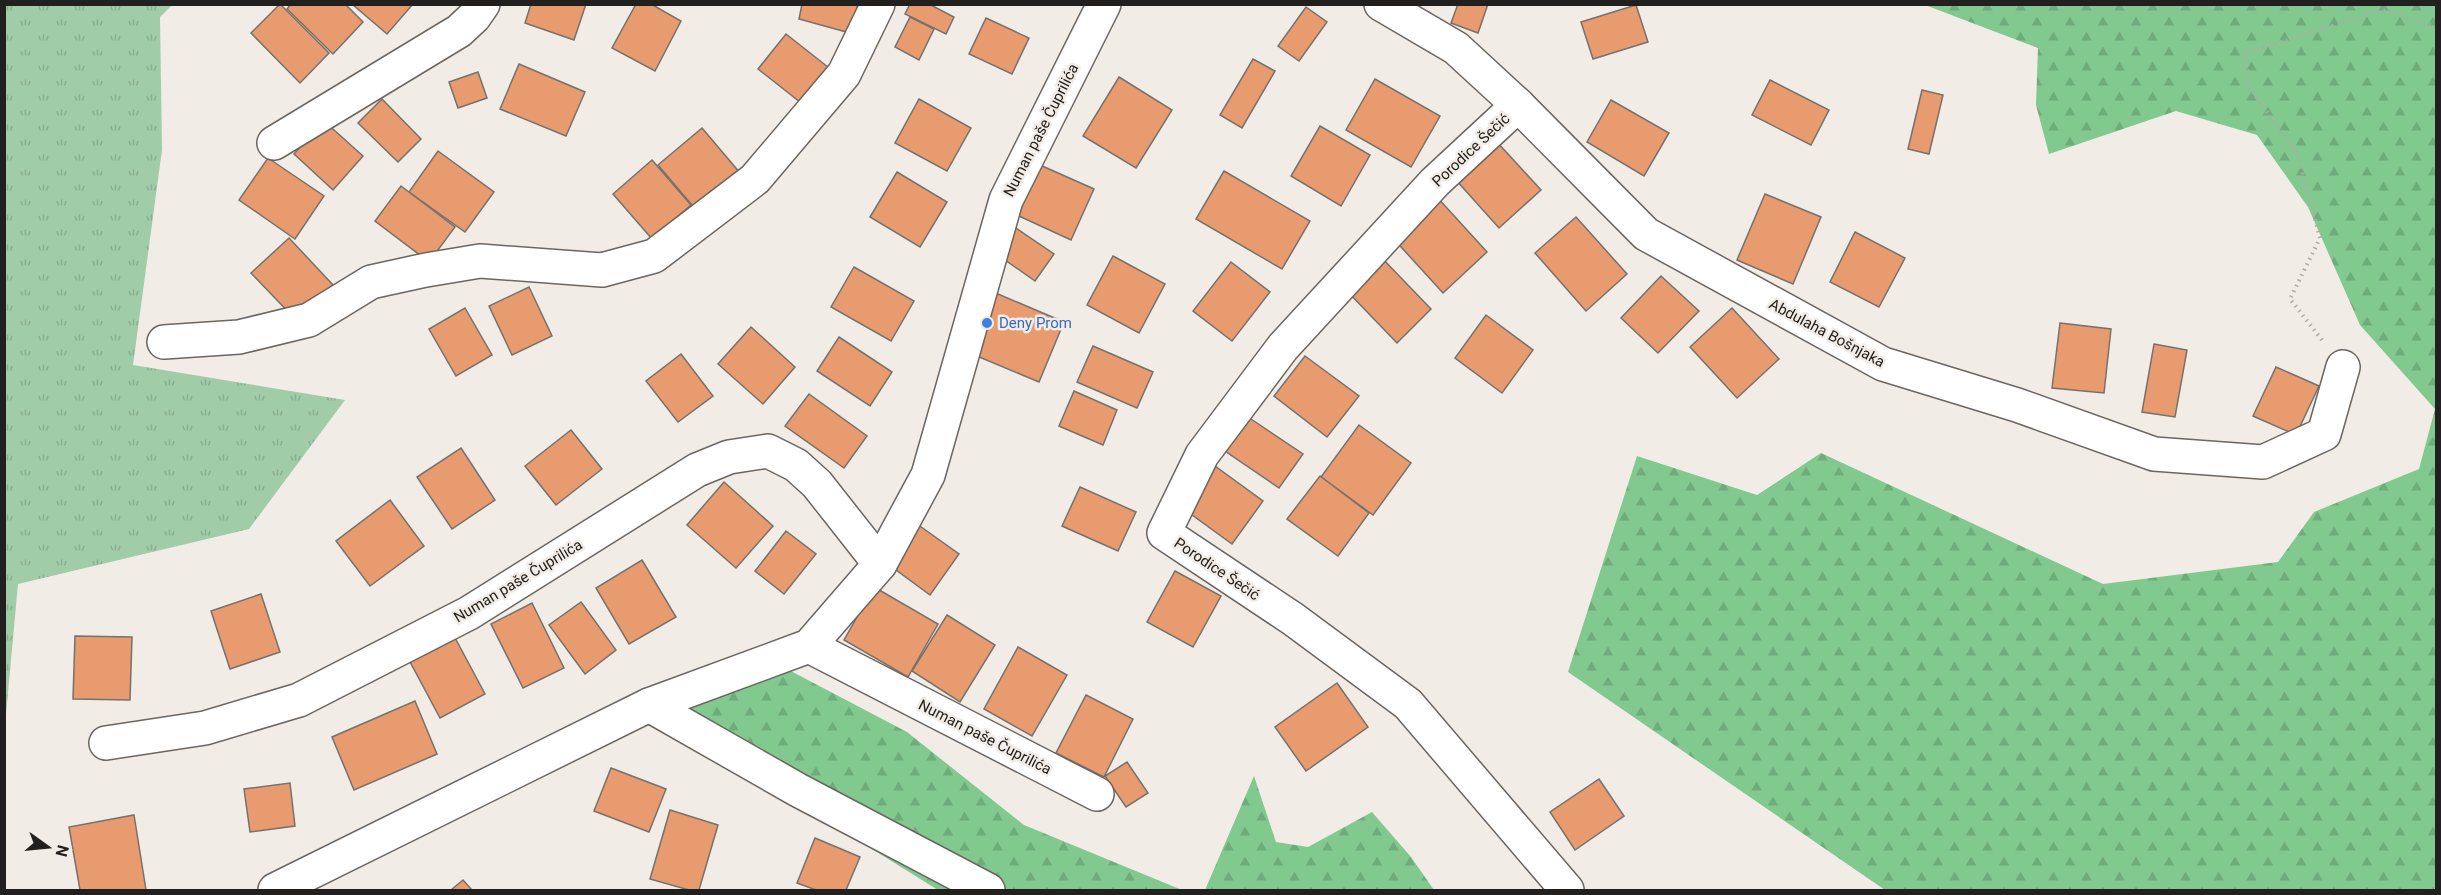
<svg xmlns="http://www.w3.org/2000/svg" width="2441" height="895" viewBox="0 0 2441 895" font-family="Roboto,sans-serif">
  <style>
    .grass { fill: url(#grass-tufts) }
    .forest { fill: url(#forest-firs) }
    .building { fill: #e79b6e; stroke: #77716d; stroke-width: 1.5 }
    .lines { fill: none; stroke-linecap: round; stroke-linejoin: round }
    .minor-casing { stroke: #6b6661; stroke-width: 36 }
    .path { stroke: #afaba7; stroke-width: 4; stroke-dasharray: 1.5 4.5; stroke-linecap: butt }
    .minor { stroke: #fff; stroke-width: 33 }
    .shop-dot { fill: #3f7fe0; stroke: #f2ece7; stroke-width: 2 }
    .labels { text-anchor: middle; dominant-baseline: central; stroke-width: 5; stroke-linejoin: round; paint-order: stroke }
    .street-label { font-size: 15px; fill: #22201e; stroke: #f2ece7 }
    .shop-label { font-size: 15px; fill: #366cbe; stroke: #f2ece7; text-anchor: start }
  </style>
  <defs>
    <pattern id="grass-tufts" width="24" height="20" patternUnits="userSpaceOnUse" patternTransform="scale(1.5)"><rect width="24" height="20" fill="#a1cca8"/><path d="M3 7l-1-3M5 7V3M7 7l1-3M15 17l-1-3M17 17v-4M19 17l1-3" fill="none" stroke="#8aaf90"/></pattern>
    <pattern id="forest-firs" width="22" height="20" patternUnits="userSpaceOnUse" patternTransform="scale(1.5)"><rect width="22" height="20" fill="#81c98f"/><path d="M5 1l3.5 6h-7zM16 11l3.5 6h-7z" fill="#6fac7b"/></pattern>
  </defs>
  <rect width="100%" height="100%" fill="#f2ece7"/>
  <polygon class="grass" points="5,4 172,5 160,17 162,150 133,365 345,400 249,529 18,584 5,725"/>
  <g class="forest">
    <polygon points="1925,5 2436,5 2436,890 1885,890 1568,672 1637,456 1757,495 1821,453 2103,584 2278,562 2314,512 2419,469 2435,409 2360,325 2308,207 2257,135 2176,111 2049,154 2036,105 2038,48"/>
    <polygon points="785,668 907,732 1024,825 1182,890 938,890 661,718"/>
    <polygon points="1254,776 1276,842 1308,847 1372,812 1411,857 1434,890 1205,890"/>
  </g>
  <g class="building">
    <polygon points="280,4 329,53 300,83 251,33"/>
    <polygon points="291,4 345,4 363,22 333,54 287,9"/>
    <polygon points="352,4 413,4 387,34"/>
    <polygon points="531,4 586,4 574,40 525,23"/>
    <polygon points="636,4 651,4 681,21 655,71 612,48"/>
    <polygon points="802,4 858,4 850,33 799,19"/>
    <polygon points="910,4 929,4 954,17 946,34 905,14"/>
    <polygon points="1458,4 1488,4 1478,33 1451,23"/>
    <polygon points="1636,5 1648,42 1593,59 1581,22"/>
    <polygon points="1306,7 1327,22 1299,61 1278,46"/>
    <polygon points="910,17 934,29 919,60 895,47"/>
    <polygon points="986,18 1029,38 1012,74 969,54"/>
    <polygon points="786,34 833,71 805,106 758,69"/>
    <polygon points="1253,59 1275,71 1242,128 1220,115"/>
    <polygon points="519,64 585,92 566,136 500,109"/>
    <polygon points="478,72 487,98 458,108 449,82"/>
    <polygon points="1119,77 1172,110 1136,168 1083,136"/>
    <polygon points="1375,79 1440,116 1411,167 1346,130"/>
    <polygon points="1770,80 1829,110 1811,145 1752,115"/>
    <polygon points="1922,90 1943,95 1929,154 1908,149"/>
    <polygon points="382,99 421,139 398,162 358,123"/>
    <polygon points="919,99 971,128 947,171 895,143"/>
    <polygon points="1611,100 1669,133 1644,176 1587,142"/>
    <polygon points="324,121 363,156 333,190 294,154"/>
    <polygon points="1320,126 1370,155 1341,206 1291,176"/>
    <polygon points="702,128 746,180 702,217 658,165"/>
    <polygon points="1497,142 1541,190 1499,228 1456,180"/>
    <polygon points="438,151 494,192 465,232 409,192"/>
    <polygon points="268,158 324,196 295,239 239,200"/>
    <polygon points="652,160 691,205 652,239 613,194"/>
    <polygon points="1031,161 1094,189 1071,240 1008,211"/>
    <polygon points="1224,171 1310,221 1282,269 1196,219"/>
    <polygon points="897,172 947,202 920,247 870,217"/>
    <polygon points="401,186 455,227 429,262 375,221"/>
    <polygon points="1765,194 1821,217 1793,284 1737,260"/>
    <polygon points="1436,196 1487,252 1443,293 1392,237"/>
    <polygon points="1576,217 1627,274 1586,311 1535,253"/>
    <polygon points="1013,226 1054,254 1035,281 995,253"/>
    <polygon points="1855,232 1905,258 1879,307 1830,282"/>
    <polygon points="289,238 334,286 297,321 251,273"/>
    <polygon points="1379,255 1431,309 1397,343 1345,289"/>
    <polygon points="1113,256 1165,284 1139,333 1087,305"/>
    <polygon points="1231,262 1270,292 1232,341 1193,311"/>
    <polygon points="854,267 914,301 891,341 831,307"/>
    <polygon points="1661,276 1699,311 1658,353 1621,318"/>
    <polygon points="529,287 552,336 512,355 489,306"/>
    <polygon points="991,291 1064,322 1039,382 965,351"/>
    <polygon points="465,308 492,355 456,376 429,329"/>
    <polygon points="1732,308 1779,359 1737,398 1690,347"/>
    <polygon points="1486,315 1533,350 1502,393 1455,358"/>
    <polygon points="2060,323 2111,329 2104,393 2052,388"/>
    <polygon points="751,327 795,367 763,404 718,364"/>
    <polygon points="839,337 892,372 870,406 817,371"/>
    <polygon points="2154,344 2187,350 2175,417 2142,412"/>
    <polygon points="1093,346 1153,372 1137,408 1077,382"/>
    <polygon points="681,354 713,396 678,422 646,381"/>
    <polygon points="1305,356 1359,396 1327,437 1274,396"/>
    <polygon points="2276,367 2319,386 2296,435 2253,416"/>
    <polygon points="1074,391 1117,410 1103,445 1059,426"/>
    <polygon points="809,394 867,436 844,468 785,426"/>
    <polygon points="1245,415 1303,454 1279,488 1222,449"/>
    <polygon points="1359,425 1411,463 1373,515 1321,477"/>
    <polygon points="571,430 602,469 556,505 525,466"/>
    <polygon points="461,448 495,500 452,529 417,477"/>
    <polygon points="1215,466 1263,501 1232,544 1184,509"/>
    <polygon points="1320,476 1369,513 1338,556 1287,519"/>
    <polygon points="724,482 773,526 736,568 687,525"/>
    <polygon points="1080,487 1136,512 1118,551 1062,526"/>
    <polygon points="390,500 424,546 370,586 336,541"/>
    <polygon points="917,524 959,554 930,595 888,564"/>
    <polygon points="786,531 816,554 784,594 755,571"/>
    <polygon points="642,560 676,617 629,644 596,588"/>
    <polygon points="1175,571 1221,596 1193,647 1147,622"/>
    <polygon points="874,587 938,624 908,677 844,640"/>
    <polygon points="261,594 280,652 230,669 211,611"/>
    <polygon points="581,602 616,650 585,674 549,625"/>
    <polygon points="532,603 564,668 523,688 491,624"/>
    <polygon points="947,615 995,645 960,702 912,671"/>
    <polygon points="453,634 485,694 440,718 408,658"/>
    <polygon points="75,636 132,637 130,700 73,699"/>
    <polygon points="1018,647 1067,675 1032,736 984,709"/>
    <polygon points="1337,683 1368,727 1306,771 1275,727"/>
    <polygon points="1086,695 1133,719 1104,777 1056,753"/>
    <polygon points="415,701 437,754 354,790 332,737"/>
    <polygon points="1127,762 1148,793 1126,807 1105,776"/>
    <polygon points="611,768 666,789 649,832 594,811"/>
    <polygon points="1599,779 1624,816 1575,850 1550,812"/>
    <polygon points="290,783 295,826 250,832 244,789"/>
    <polygon points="670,810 718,825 699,890 689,890 650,879"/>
    <polygon points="134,815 146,890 80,890 69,827"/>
    <polygon points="815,838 860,857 846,890 816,890 797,883"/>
    <polygon points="463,880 472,890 451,890"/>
  </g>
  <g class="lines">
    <defs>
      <g id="minor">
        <polyline points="1381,4 1456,48 1518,105 1646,234 1883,364 2017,405 2154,454 2263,462 2324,434 2343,367"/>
        <polyline points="1518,105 1435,182 1283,347 1202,455 1164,533 1293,619 1408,704 1567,890"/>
        <polyline points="274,143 459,31 474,17 483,4"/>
        <polyline points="164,342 239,337 309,320 371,282 426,270 480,261 602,270 654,256 755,179 844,74 878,4"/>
        <polyline points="809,646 1097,794"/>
        <polyline points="649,705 798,790 988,890"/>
        <polyline points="106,743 205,728 299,700 469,613 697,470 729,457 768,451 796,465 817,484 880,564"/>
        <polyline points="275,890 649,705 809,646 880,564 928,475 1006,200 1104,4"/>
      </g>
    </defs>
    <use href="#minor" class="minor-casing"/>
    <polyline class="path" points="2322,340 2290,299 2320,238 2298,155 2248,85 2246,53 2382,10 2436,27"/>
    <use href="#minor" class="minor"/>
  </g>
  <circle class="shop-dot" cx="987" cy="323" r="6"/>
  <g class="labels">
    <g class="street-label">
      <text transform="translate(1041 130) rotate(-63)">Numan paše Čuprilića</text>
      <text transform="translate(1471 150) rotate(-43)">Porodice Šečić</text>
      <text transform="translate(1827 333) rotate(28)">Abdulaha Bošnjaka</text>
      <text transform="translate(1217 569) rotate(34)">Porodice Šečić</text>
      <text transform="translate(518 581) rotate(-31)">Numan paše Čuprilića</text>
      <text transform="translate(985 737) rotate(27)">Numan paše Čuprilića</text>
    </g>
    <g class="shop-label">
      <text x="999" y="323">Deny Prom</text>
    </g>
  </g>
  <rect width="2441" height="895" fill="none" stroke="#22201e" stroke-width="12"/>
  <g transform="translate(48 847) rotate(105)" stroke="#f2ece7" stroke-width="4.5" paint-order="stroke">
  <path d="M0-4.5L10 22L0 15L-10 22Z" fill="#22201e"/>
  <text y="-9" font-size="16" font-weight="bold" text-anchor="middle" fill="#22201e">N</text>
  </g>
</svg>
